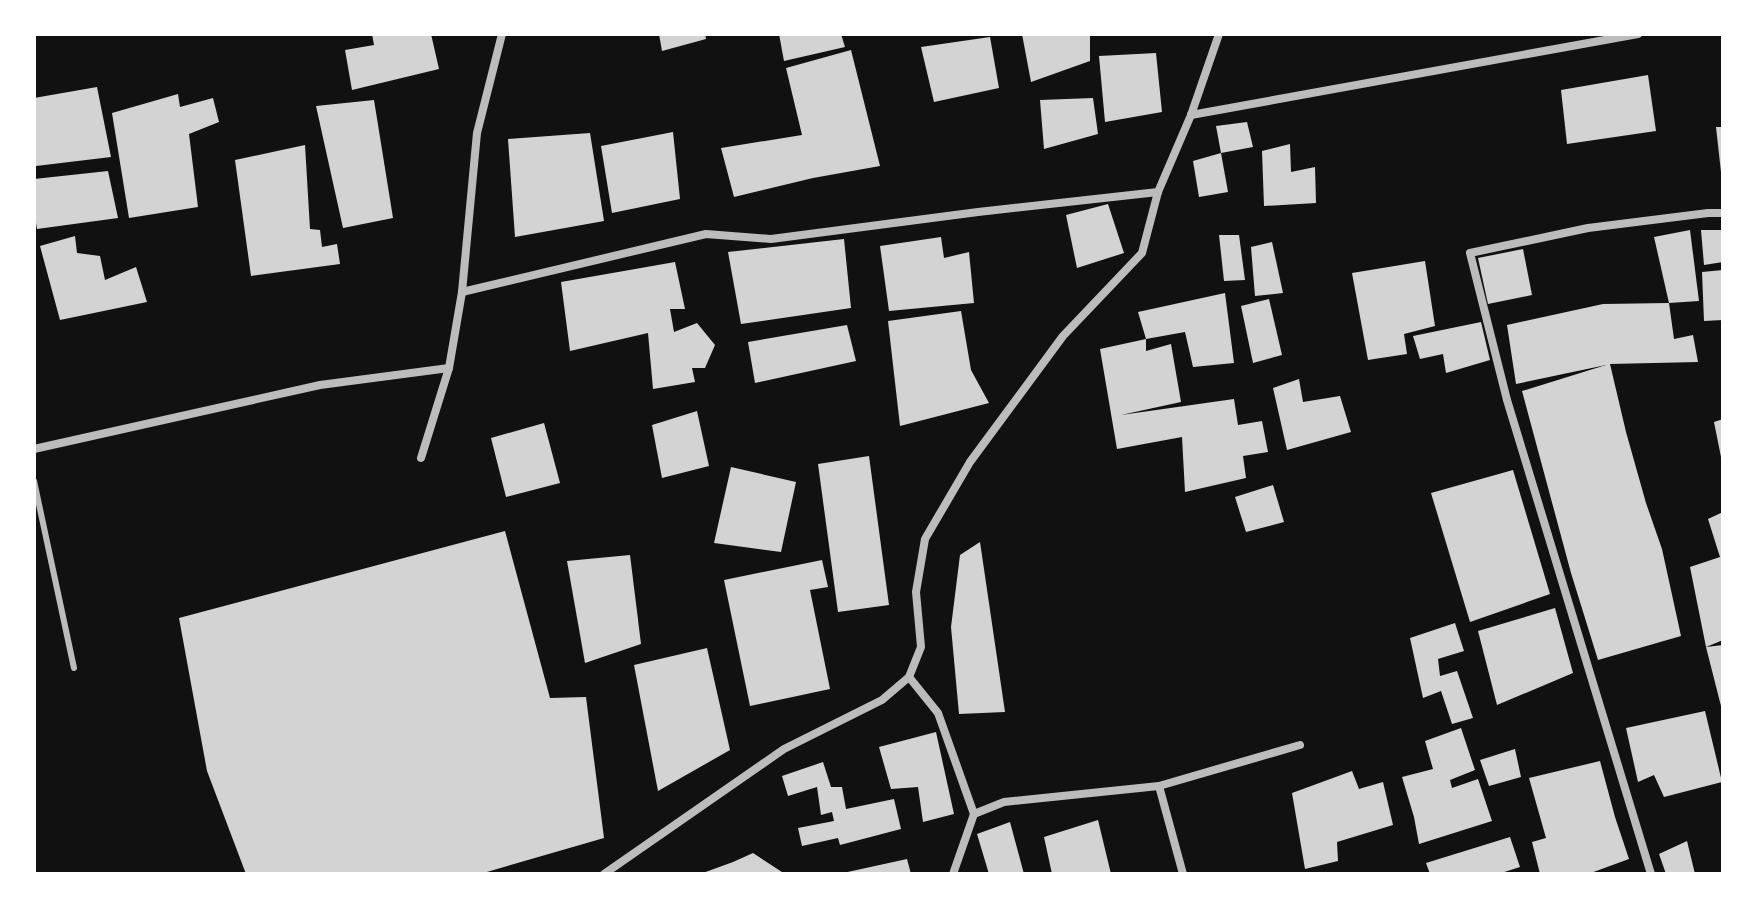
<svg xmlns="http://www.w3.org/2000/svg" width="1757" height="908" viewBox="0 0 1757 908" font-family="Literata,serif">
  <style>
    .building { fill: #d3d3d3 }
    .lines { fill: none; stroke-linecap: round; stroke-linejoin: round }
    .service { stroke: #bcbcbc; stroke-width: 6 }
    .minor { stroke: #bcbcbc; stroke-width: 8 }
  </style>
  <rect width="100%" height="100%" fill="#111"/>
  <g class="building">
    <polygon points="372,34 431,34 439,69 352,90 345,50 374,45"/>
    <polygon points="659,34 705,34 706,39 662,51"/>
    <polygon points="779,34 841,34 845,47 784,61"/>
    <polygon points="1022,34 1090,34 1090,61 1031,82"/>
    <polygon points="990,37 999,88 934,102 921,47"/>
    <polygon points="851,50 880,166 813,178 734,197 721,148 802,135 786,68"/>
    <polygon points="1156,53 1162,112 1105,122 1099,56"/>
    <polygon points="1648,75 1656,131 1567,144 1561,90"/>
    <polygon points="97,87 111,157 36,166 34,98"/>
    <polygon points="178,94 180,107 213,98 219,122 189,134 198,207 129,218 112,113"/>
    <polygon points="1093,98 1098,134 1044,149 1040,100"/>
    <polygon points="374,100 393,218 343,228 316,106"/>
    <polygon points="1247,122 1253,147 1221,153 1216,126"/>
    <polygon points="1716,127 1723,127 1723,172 1721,172"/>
    <polygon points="673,132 680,199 612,213 601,146"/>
    <polygon points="590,133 604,221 515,237 508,139"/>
    <polygon points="1290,144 1291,172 1315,167 1316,203 1264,206 1262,151"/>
    <polygon points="305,145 310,229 320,230 322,247 337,244 340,264 251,276 235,160"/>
    <polygon points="1221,153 1228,192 1199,197 1193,161"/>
    <polygon points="108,171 118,218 37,229 34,211 34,179"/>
    <polygon points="1108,204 1124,253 1077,268 1066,215"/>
    <polygon points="1690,230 1699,301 1669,303 1654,237"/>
    <polygon points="1701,230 1723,230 1723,262 1704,265"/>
    <polygon points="1219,235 1239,235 1245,280 1224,281"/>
    <polygon points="75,236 77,253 100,256 105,280 136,267 147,302 60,320 40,246"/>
    <polygon points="941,237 944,258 969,252 974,303 889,311 880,246"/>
    <polygon points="844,239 851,308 741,324 728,252"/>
    <polygon points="1272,242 1283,293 1255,296 1251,247"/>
    <polygon points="1523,249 1532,295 1488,304 1478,258"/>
    <polygon points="1425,261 1435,326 1404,334 1407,354 1368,360 1352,273"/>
    <polygon points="675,262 685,309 670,309 674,332 697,323 715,345 705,368 692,368 695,382 653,389 648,333 570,351 561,282"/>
    <polygon points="1723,270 1723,320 1704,321 1702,272"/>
    <polygon points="1225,293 1234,363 1193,367 1185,332 1146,339 1138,312"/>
    <polygon points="1269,299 1282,355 1253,363 1241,306"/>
    <polygon points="1669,303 1674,339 1693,335 1698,362 1610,364 1626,432 1646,503 1662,549 1681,636 1598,660 1571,573 1522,391 1606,365 1516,384 1507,325 1603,304"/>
    <polygon points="961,311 971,370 989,403 900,426 888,321"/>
    <polygon points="1481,322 1490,360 1446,373 1443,354 1420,359 1413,336"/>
    <polygon points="847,325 856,361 755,383 748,342"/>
    <polygon points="1146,339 1146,351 1171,344 1181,402 1121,415 1234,399 1238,425 1262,421 1268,452 1243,456 1246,478 1185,492 1182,437 1117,449 1100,349"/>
    <polygon points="1299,379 1303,402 1340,396 1351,432 1287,450 1273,388"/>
    <polygon points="697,411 709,466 662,478 652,425"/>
    <polygon points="1723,419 1723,462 1722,462 1714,422"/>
    <polygon points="544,423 560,483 506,497 491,438"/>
    <polygon points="869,456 889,605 838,612 818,464"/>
    <polygon points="731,467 796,482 781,552 714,543"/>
    <polygon points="1513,470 1550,594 1470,622 1431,493"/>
    <polygon points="1273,485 1284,522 1246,532 1235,497"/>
    <polygon points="1723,512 1723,640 1706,647 1690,567 1720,557 1708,519"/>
    <polygon points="505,531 550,698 586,697 604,838 480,874 246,874 207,771 179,618"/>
    <polygon points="980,542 1005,712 959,714 951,627 960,555"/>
    <polygon points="630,555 641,644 585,663 567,561"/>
    <polygon points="822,560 828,587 810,590 830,689 750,706 724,580"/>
    <polygon points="1555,608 1573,673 1497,705 1478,631"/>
    <polygon points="1455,623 1464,651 1438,659 1440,676 1457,671 1473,718 1452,724 1441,691 1423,698 1410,638"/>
    <polygon points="1723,645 1723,710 1722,710 1706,647"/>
    <polygon points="707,648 730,750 658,791 634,665"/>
    <polygon points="1705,711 1722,782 1664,797 1654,775 1638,782 1626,728"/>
    <polygon points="1461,728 1475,770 1450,780 1452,788 1478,779 1492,821 1419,844 1414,817 1402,777 1433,769 1425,741"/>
    <polygon points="936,732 954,814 923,822 918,787 891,789 879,747"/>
    <polygon points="1515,749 1521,777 1489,786 1480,760"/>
    <polygon points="1600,761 1615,817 1629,859 1588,874 1540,874 1532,842 1546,838 1529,778"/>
    <polygon points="823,762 831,787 842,787 846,809 894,799 901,829 840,845 838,838 802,846 798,828 834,821 832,812 821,815 817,787 788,796 782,776"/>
    <polygon points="1352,771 1359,789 1383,782 1393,825 1337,842 1338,861 1305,869 1292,793"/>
    <polygon points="1098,820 1111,874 1052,874 1044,837"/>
    <polygon points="1010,822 1024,874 989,874 977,834"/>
    <polygon points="1510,837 1520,867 1498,874 1430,874 1426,863"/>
    <polygon points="1687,841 1695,874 1666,874 1659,854"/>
    <polygon points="753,853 785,874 700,874 733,862"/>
    <polygon points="907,859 911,874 843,874 843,873"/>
  </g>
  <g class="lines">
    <polyline class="service" points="34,481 74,668"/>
    <g class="minor">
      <polyline points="1191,115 1638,34"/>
      <polyline points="462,292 706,234 771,239 978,212 1158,192"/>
      <polyline points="34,449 320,385 449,368"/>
      <polyline points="421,458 449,368 462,292 477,133 502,34"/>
      <polyline points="909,677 938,713 974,814"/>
      <polyline points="1159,786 1183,874"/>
      <polyline points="604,874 784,749 882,700 909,677 921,647 916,592 925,539 970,462 1063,336 1142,253 1158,192 1191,115 1219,34"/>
      <polyline points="953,874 974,814 1004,802 1159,786 1300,745"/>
      <polyline points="1651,874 1507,400 1470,253 1588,228 1708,213 1723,213"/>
    </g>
  </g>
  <rect width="1757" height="908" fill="none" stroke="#ffffff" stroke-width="72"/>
</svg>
